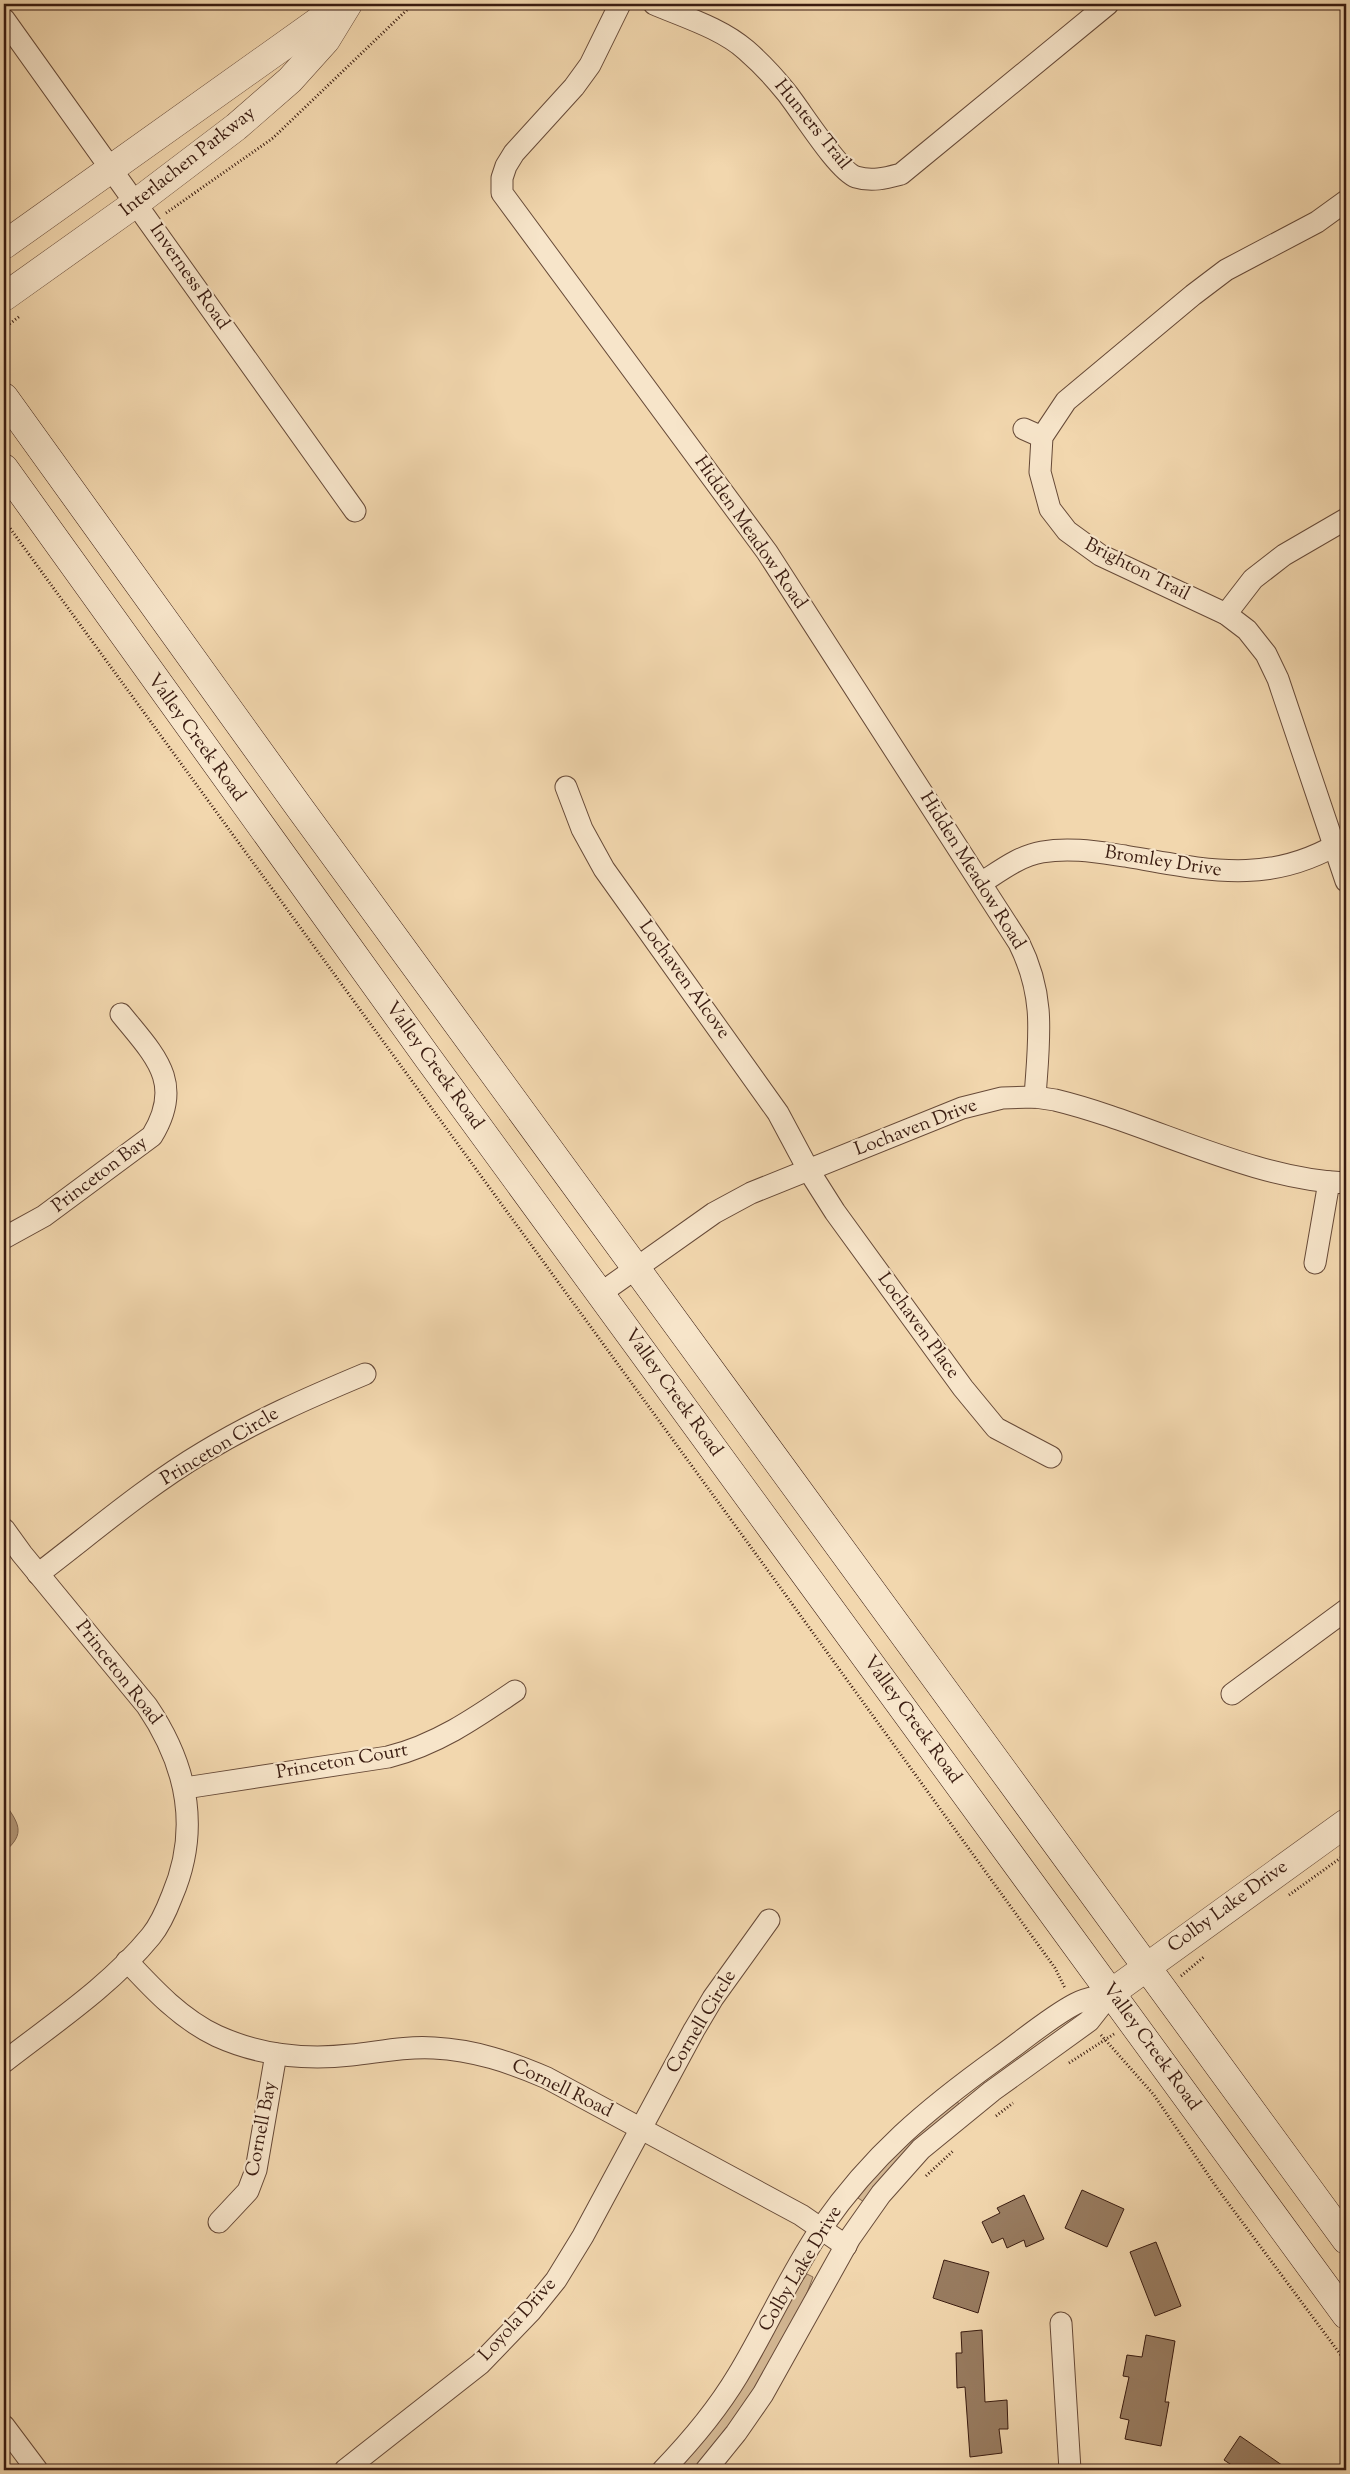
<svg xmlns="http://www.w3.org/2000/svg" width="1350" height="2474" viewBox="0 0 1350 2474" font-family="'Sorts Mill Goudy',serif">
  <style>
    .green { fill: #d3b793; stroke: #866952 }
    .water { fill: #b39778; stroke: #82654e }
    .building { fill: #997d62; stroke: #391b10 }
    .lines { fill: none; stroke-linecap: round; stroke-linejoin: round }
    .minor-casing { stroke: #674a38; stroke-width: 23 }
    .tertiary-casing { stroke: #674a38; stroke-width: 29 }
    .secondary-casing { stroke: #391b10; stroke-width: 29 }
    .path { stroke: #391b10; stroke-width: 3; stroke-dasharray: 1 2.5; stroke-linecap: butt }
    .minor { stroke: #f7e5ca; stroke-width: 21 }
    .tertiary { stroke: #f7e5ca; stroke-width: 28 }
    .secondary { stroke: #f7e5ca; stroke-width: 28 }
    .labels { text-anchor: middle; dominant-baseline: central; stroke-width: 4.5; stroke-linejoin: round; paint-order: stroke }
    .street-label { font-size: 19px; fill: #391b10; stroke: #f7e5ca }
  </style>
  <rect width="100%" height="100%" fill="#f2d7ae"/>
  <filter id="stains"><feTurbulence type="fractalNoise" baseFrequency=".004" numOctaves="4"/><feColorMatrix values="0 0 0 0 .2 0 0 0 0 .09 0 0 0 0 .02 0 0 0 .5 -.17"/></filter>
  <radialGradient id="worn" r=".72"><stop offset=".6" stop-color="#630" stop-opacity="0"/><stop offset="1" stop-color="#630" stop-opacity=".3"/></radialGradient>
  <g class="green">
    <polygon points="955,2099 959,2104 926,2135 864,2202 858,2198 872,2175"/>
    <path d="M807,2274L813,2277C787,2350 741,2408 696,2470H674Z"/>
  </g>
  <path class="water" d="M4,1802C18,1823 27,1833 4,1852Z"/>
  <g class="building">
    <polygon points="1082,2190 1124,2209 1107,2247 1065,2228"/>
    <polygon points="1024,2195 1044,2239 1026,2247 1024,2240 1007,2248 1003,2238 992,2243 982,2222 1000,2213 997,2208"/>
    <polygon points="1156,2242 1181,2306 1155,2316 1130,2252"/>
    <polygon points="944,2260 989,2272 978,2313 933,2298"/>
    <polygon points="982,2330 985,2402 1007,2400 1008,2429 999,2429 1002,2453 970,2457 965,2387 957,2388 956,2353 962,2353 961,2332"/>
    <polygon points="1146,2335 1175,2341 1165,2402 1169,2402 1161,2446 1125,2439 1129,2420 1120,2418 1129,2377 1123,2376 1127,2355 1142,2357"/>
    <polygon points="1240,2436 1289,2470 1239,2470 1224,2460"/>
  </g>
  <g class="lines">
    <defs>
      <g id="minor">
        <path d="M620,4L590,65L574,87L514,153L506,166L502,178V193L767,552L1019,943C1046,997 1039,1038 1035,1097"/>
        <path d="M654,4C684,17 721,28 746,50C761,63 774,77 786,92C800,109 838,171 856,177C872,182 886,178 901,174L1108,4"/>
        <polyline points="4,19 355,511"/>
        <polyline points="1346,201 1317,222 1226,270 1193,295 1066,401 1042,437 1040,472 1050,509 1067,531 1100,555 1226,614 1247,630 1266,654 1278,679 1346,881"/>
        <polyline points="1024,429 1042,437"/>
        <polyline points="1226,614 1253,579 1284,555 1346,519"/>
        <polyline points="566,787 582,829 604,869 778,1113 809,1171 835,1212 963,1388 996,1428 1051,1457"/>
        <path d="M981,883C1000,871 1019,856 1042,852C1070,847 1097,852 1125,856C1206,870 1271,887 1346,839"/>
        <path d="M4,1238L44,1216L152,1136C185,1082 154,1055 121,1014"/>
        <polyline points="1315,1263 1329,1182"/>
        <path d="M601,1293L714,1213L751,1193L962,1108L1002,1098L1035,1097L1055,1100C1150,1123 1249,1179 1346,1183"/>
        <path d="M4,1529L22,1554L147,1706C187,1765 201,1828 172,1896C167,1909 160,1925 151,1936C110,1986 54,2023 4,2062"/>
        <path d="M38,1574C92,1533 145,1487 204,1452C255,1421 310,1397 365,1374"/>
        <polyline points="1232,1694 1346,1610"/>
        <path d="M185,1788L388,1757C436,1745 474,1719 515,1691"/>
        <path d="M127,1961C154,1990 181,2019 217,2036C259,2055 306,2060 351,2055C379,2052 406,2046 434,2048C474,2050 510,2062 547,2078L801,2215L846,2246"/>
        <polyline points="219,2222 248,2191 256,2170 276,2054"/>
        <polyline points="1061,2323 1070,2470"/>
        <polyline points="4,2426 37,2470"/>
        <polyline points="345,2470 480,2364 531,2311 556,2280 583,2236 694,2030 713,1998 769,1920"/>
        <path d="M663,2470C691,2441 717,2410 738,2375C767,2327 790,2274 822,2227C872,2155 927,2109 998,2058C1022,2041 1050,2017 1075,2004C1086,1998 1100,1996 1111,1993"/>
        <polyline points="706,2470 736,2433 763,2394 850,2238 881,2194 921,2149 992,2091 1089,2021 1111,1993"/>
      </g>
      <g id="tertiary">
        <polyline points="4,245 341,5"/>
        <polyline points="4,297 136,203 236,127 290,80 326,40 348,4"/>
        <polyline points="1111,1993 1346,1823"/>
      </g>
      <g id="secondary">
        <polyline points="4,397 299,807 1346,2240"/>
        <polyline points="4,468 428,1058 1346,2315"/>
      </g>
    </defs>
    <use href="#minor" class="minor-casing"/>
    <use href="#tertiary" class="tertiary-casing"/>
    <use href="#secondary" class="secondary-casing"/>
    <g class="path">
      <polyline points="166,213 273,138 413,4"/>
      <polyline points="4,328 20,316"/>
      <polyline points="4,520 777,1583 1055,1968 1065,1988"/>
      <polyline points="1289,1895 1346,1854"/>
      <polyline points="1181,1976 1205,1956"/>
      <polyline points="1101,2035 1154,2095 1217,2188 1346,2362"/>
      <polyline points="1069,2063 1114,2034"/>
      <polyline points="996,2116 1013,2103"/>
      <polyline points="926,2176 953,2151"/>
    </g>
    <use href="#minor" class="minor"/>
    <use href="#tertiary" class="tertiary"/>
    <use href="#secondary" class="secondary"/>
  </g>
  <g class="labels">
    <g class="street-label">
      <text transform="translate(812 125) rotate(51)">Hunters Trail</text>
      <text transform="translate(188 162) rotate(-38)">Interlachen Parkway</text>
      <text transform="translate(189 277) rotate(55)">Inverness Road</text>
      <text transform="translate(750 533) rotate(55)">Hidden Meadow Road</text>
      <text transform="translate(1137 570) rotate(27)">Brighton Trail</text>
      <text transform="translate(196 738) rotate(54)">Valley Creek Road</text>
      <text transform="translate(1163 862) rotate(9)">Bromley Drive</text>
      <text transform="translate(972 871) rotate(58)">Hidden Meadow Road</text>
      <text transform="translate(684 980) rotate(54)">Lochaven Alcove</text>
      <text transform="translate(434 1066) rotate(54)">Valley Creek Road</text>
      <text transform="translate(916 1128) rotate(-21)">Lochaven Drive</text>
      <text transform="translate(100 1175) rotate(-37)">Princeton Bay</text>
      <text transform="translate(918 1326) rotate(54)">Lochaven Place</text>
      <text transform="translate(673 1393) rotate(54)">Valley Creek Road</text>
      <text transform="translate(220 1447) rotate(-31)">Princeton Circle</text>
      <text transform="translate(118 1673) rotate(52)">Princeton Road</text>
      <text transform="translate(912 1720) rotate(54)">Valley Creek Road</text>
      <text transform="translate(342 1762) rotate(-10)">Princeton Court</text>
      <text transform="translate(1228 1907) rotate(-36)">Colby Lake Drive</text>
      <text transform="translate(702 2022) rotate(-59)">Cornell Circle</text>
      <text transform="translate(1151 2047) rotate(54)">Valley Creek Road</text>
      <text transform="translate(562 2089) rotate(26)">Cornell Road</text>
      <text transform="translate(262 2129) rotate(-79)">Cornell Bay</text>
      <text transform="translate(801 2269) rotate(-59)">Colby Lake Drive</text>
      <text transform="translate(518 2320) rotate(-48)">Loyola Drive</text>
    </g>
  </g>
  <rect width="1350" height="2474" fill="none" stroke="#f2d7ae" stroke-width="20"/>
  <rect x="5" y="5" width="1340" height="2464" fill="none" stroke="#391b10" stroke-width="2.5"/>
  <rect x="10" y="10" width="1330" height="2454" fill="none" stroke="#391b10"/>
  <rect width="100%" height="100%" filter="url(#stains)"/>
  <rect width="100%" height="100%" fill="url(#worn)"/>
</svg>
